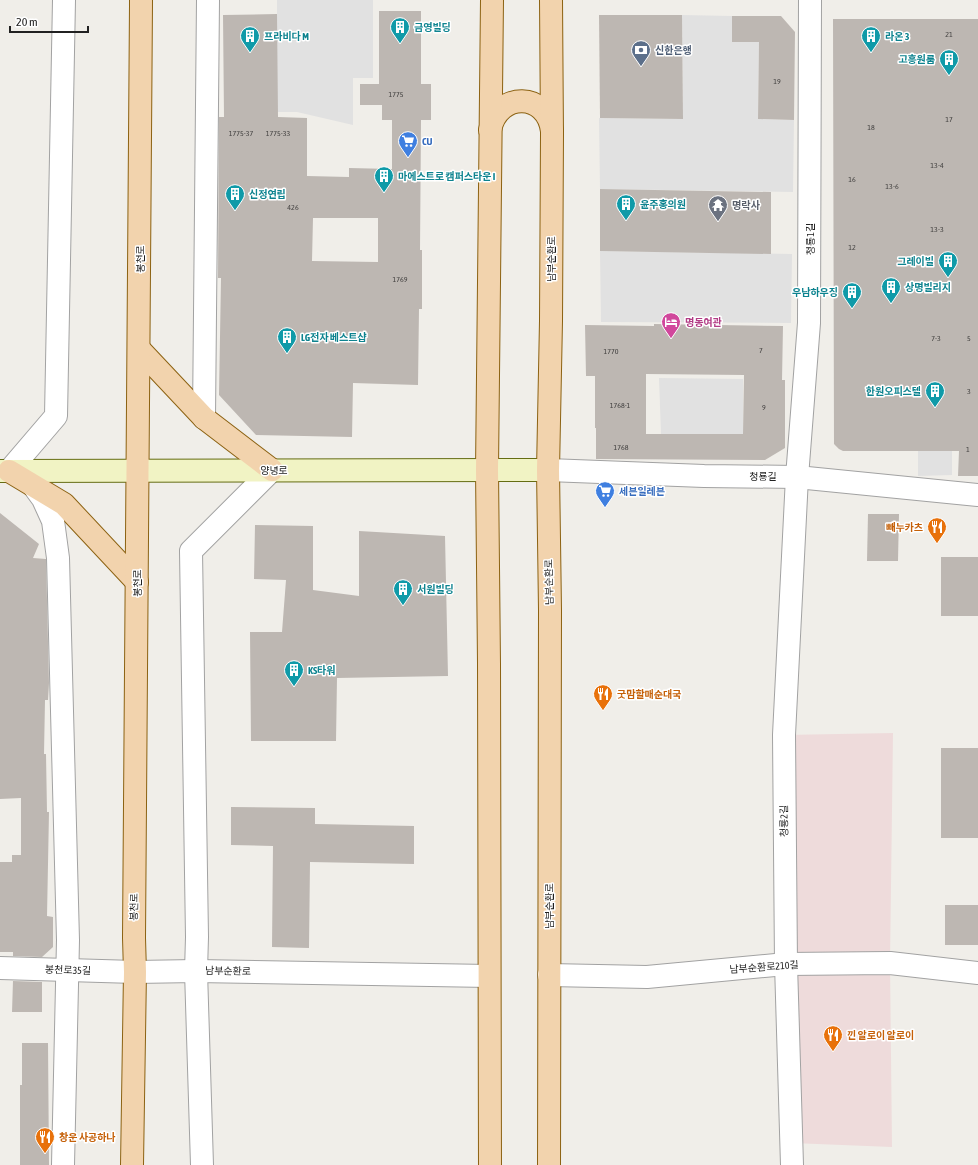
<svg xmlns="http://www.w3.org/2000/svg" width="978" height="1165" viewBox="0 0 978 1165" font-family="'Asap Condensed','Noto Sans KR',sans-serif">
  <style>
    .commercial { fill: #eedbdb }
    .parking { fill: #e1e1e1 }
    .building { fill: #bdb7b2; fill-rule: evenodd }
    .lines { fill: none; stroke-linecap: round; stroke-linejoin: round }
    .minor-casing { stroke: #a2a2a2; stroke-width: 24 }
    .secondary-casing { stroke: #656d13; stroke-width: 24 }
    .primary-casing { stroke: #8c6212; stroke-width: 24 }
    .minor { stroke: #fff; stroke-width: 22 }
    .secondary { stroke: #f1f3c4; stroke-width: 22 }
    .primary { stroke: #f2d3ad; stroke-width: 22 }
    .labels { text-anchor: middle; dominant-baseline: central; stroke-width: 3; stroke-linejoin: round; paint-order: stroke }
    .number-label { font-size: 8px; fill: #484645 }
    .culture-label { font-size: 10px; font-weight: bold; fill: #0d838f; stroke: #fff; text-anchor: start }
    .service-label { font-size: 10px; font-weight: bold; fill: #4e5e75; stroke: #fff; text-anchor: start }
    .shop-label { font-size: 10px; font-weight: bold; fill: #366cbe; stroke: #fff; text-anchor: start }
    .worship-label { font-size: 10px; font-weight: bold; fill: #5b616d; stroke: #fff; text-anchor: start }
    .street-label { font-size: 10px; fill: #212121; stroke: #fff }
    .hotel-label { font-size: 10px; font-weight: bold; fill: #b23c85; stroke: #fff; text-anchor: start }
    .food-label { font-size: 10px; font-weight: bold; fill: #c56008; stroke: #fff; text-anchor: start }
  </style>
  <rect width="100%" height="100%" fill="#f0eee9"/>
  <polygon class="commercial" points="893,733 890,963 892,1147 792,1143 784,735"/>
  <g class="parking">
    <polygon points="277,0 373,0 373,78 353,78 353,125 297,112 277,112"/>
    <polygon points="682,15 732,16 732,42 759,42 758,119 794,120 793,192 600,189 599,118 683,119"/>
    <polygon points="600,251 792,254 791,323 601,322"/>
    <polygon points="659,378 743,379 743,434 661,434"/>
    <polygon points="918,451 952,451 952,475 918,476"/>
  </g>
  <g class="building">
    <path d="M379,11H421V84H431V120H421L420,250H422V309H419L418,385L353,383L352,437L256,435L219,395L221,278H218L219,117H224L223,15L277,14L278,117L307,118V176L349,177V168L392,169V120H382V105H360V84H379ZM313,218H378V262L312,261Z"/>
    <polygon points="599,15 682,15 683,119 600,118"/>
    <polygon points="732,16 781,16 795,32 794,120 758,119 759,42 732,42"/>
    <polygon points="833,19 978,19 978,476 958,476 959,451 843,451 839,449 834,444"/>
    <polygon points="600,189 771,192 771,254 600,251"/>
    <path d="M654,324L783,326L782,380H785V448L765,460L596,459V428H595V376H586L585,325L654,326ZM646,374L744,375L743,434H646Z"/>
    <polygon points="0,513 39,544 33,558 46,559 49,683 48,700 45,700 44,754 46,754 47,812 49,812 47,916 53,917 53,947 42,957 13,956 13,952 0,952 0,862 12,862 12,855 21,855 21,798 0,799"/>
    <polygon points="868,514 899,514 898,561 867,561"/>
    <polygon points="255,525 313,526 313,590 359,596 359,531 445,536 448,676 337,678 336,741 251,741 250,632 282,632 286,580 254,579"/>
    <rect x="941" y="557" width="37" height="59"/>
    <rect x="941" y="748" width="37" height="90"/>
    <polygon points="231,807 315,808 315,824 414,826 414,864 310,862 309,948 272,947 273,846 231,845"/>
    <rect x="945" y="905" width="33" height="40"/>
    <polygon points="13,981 42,982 42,1012 12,1012"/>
    <polygon points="22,1043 48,1043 49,1165 20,1165 20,1085 22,1085"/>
  </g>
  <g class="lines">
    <defs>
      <g id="minor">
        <polyline points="204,418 208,0"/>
        <polyline points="548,470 704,476 797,477 978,495"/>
        <polyline points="9,471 56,416 64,0"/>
        <polyline points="32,484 43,499 53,521 58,558 68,940 63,1165"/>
        <polyline points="0,968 135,972 196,971 489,976"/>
        <polyline points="549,975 647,977 786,964 890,963 978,973"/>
        <polyline points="202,1165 196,971 197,937 191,551 272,470"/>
        <polyline points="792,1165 786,964 784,735 797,477 809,323 810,0"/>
      </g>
      <polyline id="secondary" points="1,471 548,470"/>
      <g id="primary">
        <path d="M490,130C498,91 547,92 552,131"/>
        <polyline points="140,350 204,418 272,470"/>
        <polyline points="9,471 64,504 137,582"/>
        <path d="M132,1165L135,972L134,938C137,626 140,313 141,0"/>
        <polyline points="490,1165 489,663 487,470 492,0"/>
        <polyline points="549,1165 550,610 548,470 551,321 552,134 551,0"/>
      </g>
    </defs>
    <use href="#minor" class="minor-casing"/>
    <use href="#secondary" class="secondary-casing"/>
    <use href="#primary" class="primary-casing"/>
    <use href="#minor" class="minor"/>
    <use href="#secondary" class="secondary"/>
    <use href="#primary" class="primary"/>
  </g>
  <defs>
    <symbol id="building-pin" viewBox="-11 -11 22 30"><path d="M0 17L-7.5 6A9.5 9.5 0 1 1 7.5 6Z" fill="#0f9aa8" stroke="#fff"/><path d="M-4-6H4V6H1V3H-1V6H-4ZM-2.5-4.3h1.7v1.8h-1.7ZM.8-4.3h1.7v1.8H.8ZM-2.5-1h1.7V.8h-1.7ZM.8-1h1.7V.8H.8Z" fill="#fff"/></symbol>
    <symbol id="bank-pin" viewBox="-11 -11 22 30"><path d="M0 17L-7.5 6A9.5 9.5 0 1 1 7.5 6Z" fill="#5c6f8a" stroke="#fff"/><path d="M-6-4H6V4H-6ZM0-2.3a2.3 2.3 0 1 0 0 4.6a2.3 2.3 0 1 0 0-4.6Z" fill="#fff"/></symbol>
    <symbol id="supermarket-pin" viewBox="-11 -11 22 30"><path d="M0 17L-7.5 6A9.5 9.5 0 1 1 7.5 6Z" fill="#3f7fe0" stroke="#fff"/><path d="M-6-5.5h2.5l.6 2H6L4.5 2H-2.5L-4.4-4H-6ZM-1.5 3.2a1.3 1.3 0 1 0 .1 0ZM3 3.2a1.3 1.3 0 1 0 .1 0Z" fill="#fff"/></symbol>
    <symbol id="temple-pin" viewBox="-11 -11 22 30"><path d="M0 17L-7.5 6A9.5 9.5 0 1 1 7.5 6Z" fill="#6b7280" stroke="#fff"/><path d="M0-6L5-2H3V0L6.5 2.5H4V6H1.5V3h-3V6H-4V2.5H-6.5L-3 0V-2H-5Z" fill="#fff"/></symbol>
    <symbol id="hotel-pin" viewBox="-11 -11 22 30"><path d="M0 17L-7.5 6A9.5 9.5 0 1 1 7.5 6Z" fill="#d1479c" stroke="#fff"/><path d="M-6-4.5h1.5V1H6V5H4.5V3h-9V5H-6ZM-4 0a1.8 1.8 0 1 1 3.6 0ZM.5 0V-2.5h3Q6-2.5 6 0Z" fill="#fff"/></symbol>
    <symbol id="restaurant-pin" viewBox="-11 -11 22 30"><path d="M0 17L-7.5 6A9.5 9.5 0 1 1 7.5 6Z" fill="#e8710a" stroke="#fff"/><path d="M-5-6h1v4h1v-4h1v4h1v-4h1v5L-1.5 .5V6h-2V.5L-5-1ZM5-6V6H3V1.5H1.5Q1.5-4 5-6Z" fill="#fff"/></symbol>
  </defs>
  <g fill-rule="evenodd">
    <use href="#building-pin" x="389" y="16" width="22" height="30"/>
    <use href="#building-pin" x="239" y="25" width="22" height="30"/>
    <use href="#building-pin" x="860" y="25" width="22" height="30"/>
    <use href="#bank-pin" x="630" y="39" width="22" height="30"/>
    <use href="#building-pin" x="938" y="48" width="22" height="30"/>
    <use href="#supermarket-pin" x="397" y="130" width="22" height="30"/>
    <use href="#building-pin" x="373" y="165" width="22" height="30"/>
    <use href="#building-pin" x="224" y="183" width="22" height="30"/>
    <use href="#building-pin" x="615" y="193" width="22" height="30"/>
    <use href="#temple-pin" x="707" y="194" width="22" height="30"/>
    <use href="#building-pin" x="937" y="250" width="22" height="30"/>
    <use href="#building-pin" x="880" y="276" width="22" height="30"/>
    <use href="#building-pin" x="841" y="281" width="22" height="30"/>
    <use href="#hotel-pin" x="660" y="311" width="22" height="30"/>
    <use href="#building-pin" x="276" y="326" width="22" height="30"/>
    <use href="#building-pin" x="924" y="380" width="22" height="30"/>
    <use href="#supermarket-pin" x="594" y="480" width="22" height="30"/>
    <use href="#restaurant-pin" x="926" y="516" width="22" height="30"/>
    <use href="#building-pin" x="392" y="578" width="22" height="30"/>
    <use href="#building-pin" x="283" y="659" width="22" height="30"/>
    <use href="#restaurant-pin" x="592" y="683" width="22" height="30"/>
    <use href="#restaurant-pin" x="822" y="1024" width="22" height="30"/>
    <use href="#restaurant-pin" x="34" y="1126" width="22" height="30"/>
  </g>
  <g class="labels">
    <g class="number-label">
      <text x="949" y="34">21</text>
      <text x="777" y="81">19</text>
      <text x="396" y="94">1775</text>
      <text x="949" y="119">17</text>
      <text x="871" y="127">18</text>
      <text x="241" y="133">1775-37</text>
      <text x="278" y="133">1775-33</text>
      <text x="937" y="165">13-4</text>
      <text x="852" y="179">16</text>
      <text x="892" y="186">13-6</text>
      <text x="293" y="207">426</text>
      <text x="937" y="229">13-3</text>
      <text x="852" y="247">12</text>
      <text x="400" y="279">1769</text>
      <text x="936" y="338">7-3</text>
      <text x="969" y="338">5</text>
      <text x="761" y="350">7</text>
      <text x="611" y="351">1770</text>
      <text x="969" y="391">3</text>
      <text x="620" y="405">1768-1</text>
      <text x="764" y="407">9</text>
      <text x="621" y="447">1768</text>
      <text x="968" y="449">1</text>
    </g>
    <g class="culture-label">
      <text x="414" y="27">금영빌딩</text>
      <text x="264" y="36">프라비다 M</text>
      <text x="885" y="36">라온 3</text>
      <text x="935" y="59" text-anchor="end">고흥원룸</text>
      <text x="398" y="176">마에스트로 캠퍼스타운 I</text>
      <text x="249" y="194">신정연립</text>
      <text x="640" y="204">윤주홍의원</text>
      <text x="934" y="261" text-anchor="end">그레이빌</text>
      <text x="905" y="287">상명빌리지</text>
      <text x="838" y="292" text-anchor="end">우남하우징</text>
      <text x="301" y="337">LG전자 베스트샵</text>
      <text x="921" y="391" text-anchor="end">한원오피스텔</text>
      <text x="417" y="589">서원빌딩</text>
      <text x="308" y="670">KS타워</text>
    </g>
    <g class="service-label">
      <text x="655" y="50">신한은행</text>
    </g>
    <g class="shop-label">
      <text x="422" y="141">CU</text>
      <text x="619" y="491">세븐일레븐</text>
    </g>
    <g class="worship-label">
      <text x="732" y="205">명락사</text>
    </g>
    <g class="street-label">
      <text transform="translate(810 239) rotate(-90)">청룡1길</text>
      <text transform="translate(140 259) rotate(-90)">봉천로</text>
      <text transform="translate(551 259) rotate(-90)">남부순환로</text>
      <text x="274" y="470">양녕로</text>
      <text x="763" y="476">청룡길</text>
      <text transform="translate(549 582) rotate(-91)">남부순환로</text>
      <text transform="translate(137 583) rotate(-90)">봉천로</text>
      <text transform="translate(784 821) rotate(-91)">청룡2길</text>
      <text transform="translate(549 906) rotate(-90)">남부순환로</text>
      <text transform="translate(134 907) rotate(-89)">봉천로</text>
      <text transform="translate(764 967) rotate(-4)">남부순환로210길</text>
      <text transform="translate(68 970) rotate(2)">봉천로35길</text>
      <text transform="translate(228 971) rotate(1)">남부순환로</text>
    </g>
    <g class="hotel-label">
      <text x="685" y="322">명동여관</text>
    </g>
    <g class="food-label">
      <text x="923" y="527" text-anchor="end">빼누카츠</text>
      <text x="617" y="694">굿맘할매순대국</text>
      <text x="847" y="1035">낀 알로이 알로이</text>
      <text x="59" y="1137">창운 사공하나</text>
    </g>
  </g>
  <path d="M10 26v6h78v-6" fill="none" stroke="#212121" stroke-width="2"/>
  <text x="16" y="26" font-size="12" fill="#212121" stroke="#ffffff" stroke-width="3" paint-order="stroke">20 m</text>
</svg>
